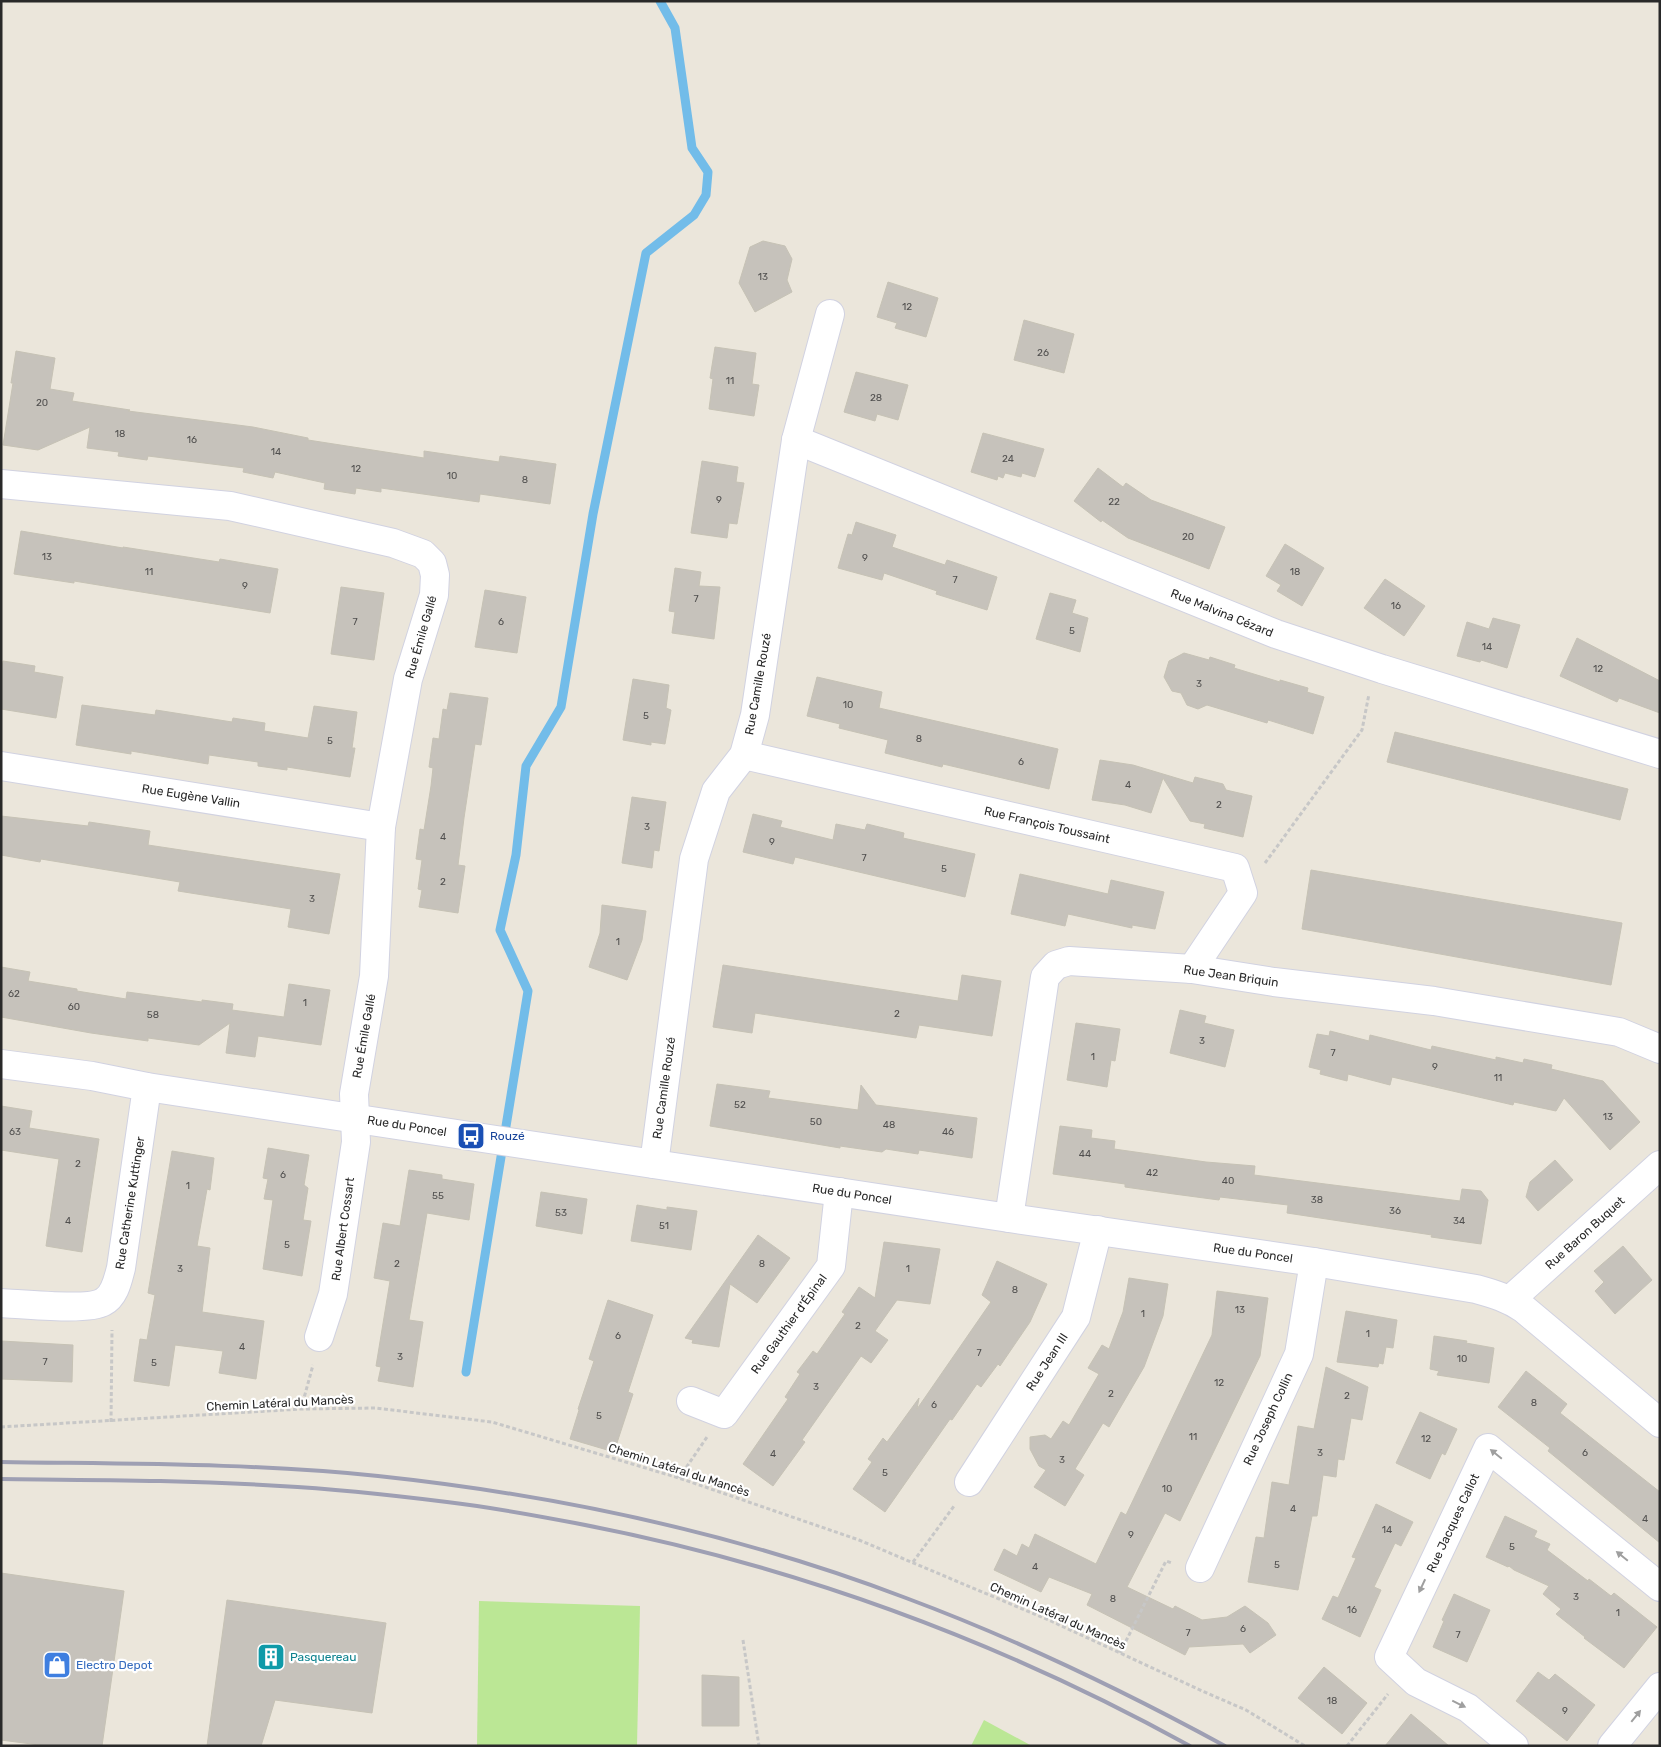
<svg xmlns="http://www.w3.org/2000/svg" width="1661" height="1747" viewBox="0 0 1661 1747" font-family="Rubik,sans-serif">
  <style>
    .pitch { fill: #bbe795 }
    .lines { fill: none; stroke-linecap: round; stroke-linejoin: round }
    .stream { stroke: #72bce9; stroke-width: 9 }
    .building { fill: #c6c2bb; stroke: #c6c2b5 }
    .street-casing { stroke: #d1d2e1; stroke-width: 30 }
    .secondary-casing { stroke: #d1d2e1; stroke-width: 30 }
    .path { stroke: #c7c7c7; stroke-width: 3; stroke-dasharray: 4 2.5; stroke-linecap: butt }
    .street { stroke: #fff; stroke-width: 28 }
    .secondary { stroke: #fff; stroke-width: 28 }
    .rail { stroke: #9e9fb3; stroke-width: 4 }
    .oneway { fill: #9f9f9f }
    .labels { text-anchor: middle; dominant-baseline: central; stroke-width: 4.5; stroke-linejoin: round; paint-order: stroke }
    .number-label { font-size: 10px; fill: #504f4e }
    .street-label { font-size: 12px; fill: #292929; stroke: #fff }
    .transit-label { font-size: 12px; fill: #164399; stroke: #fff; text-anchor: start }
    .culture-label { font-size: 12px; fill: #0d838f; stroke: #fff; text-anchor: start }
    .shop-label { font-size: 12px; fill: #366cbe; stroke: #fff; text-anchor: start }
  </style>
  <rect width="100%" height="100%" fill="#ebe6db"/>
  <g class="pitch">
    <polygon points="479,1601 640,1606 637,1746 477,1746"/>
    <polygon points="984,1720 1032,1746 971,1746"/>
  </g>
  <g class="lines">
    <polyline class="stream" points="466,1372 528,991 500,930 516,855 526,766 561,707 593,514 646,253 694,215 706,195 708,172 692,148 675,28 660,1"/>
  </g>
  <g class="building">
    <polygon points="763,241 785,246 792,259 787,280 792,292 755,312 739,283 750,247"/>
    <polygon points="888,282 938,298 926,337 895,328 897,323 877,317"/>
    <polygon points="1024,320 1074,334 1064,373 1014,360"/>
    <polygon points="715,347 756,353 752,384 759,385 754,416 709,409 713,379 710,378"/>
    <polygon points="16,351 55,358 50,389 74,393 72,401 130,410 128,411 253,427 308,438 308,440 424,458 424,451 499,462 500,456 556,464 550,504 480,494 479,502 381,488 381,492 356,488 355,494 324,489 325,483 275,472 273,478 243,472 244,468 148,456 147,460 118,456 119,452 87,448 90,427 38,450 3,445 13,383 11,383"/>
    <polygon points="856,372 908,385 898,420 877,414 875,421 844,412"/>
    <polygon points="983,433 1044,449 1035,477 1022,473 1021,477 1005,473 1003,478 998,476 997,480 971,472"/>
    <polygon points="702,461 738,467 736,482 744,483 737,524 729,523 727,538 691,533"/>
    <polygon points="1098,468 1123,487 1126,483 1151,500 1225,527 1209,569 1128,538 1102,520 1101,522 1074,501"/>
    <polygon points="856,522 896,535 892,547 945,565 947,560 997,577 987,610 936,594 937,591 884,573 882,580 838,568 848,534 852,535"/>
    <polygon points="21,531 123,548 123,547 219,562 220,559 278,569 270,613 74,581 74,583 14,574"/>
    <polygon points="1285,544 1324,568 1302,606 1277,591 1281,585 1266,576"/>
    <polygon points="675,568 701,572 699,586 720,587 714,639 672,633 675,612 669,611"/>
    <polygon points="1385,579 1425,606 1404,636 1364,608"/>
    <polygon points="341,587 384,593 374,660 331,654"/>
    <polygon points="485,590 526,597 517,653 475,647"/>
    <polygon points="1050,593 1076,600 1072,613 1088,618 1080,652 1036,639"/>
    <polygon points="1493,618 1520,625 1507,668 1481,660 1480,662 1457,656 1467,622 1489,629"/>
    <polygon points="1577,638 1660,681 1660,713 1619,698 1617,702 1560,676"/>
    <polygon points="1184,653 1209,660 1210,657 1235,665 1234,668 1280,682 1280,680 1308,688 1307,692 1324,697 1313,734 1268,720 1267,723 1207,705 1198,709 1187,705 1181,693 1172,691 1164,677 1169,661"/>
    <polygon points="3,661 35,666 34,672 63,677 56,718 1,709 1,674"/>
    <polygon points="817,677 882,692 879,708 1058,749 1049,789 943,764 942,767 885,753 888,740 839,728 840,724 807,716"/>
    <polygon points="633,679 669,685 666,708 671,710 665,744 651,742 651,745 623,740"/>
    <polygon points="450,693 488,698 481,745 475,744 464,818 458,865 465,866 458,913 419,907 422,890 418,889 422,860 416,859 420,829 424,830 431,786 433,768 429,767 433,738 439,739 443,709 447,710"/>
    <polygon points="82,705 155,715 156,710 232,722 233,718 265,723 264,731 308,738 314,706 357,712 352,748 355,748 350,777 287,767 287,770 258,766 258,762 209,755 208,764 131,751 131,754 76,745"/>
    <polygon points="1395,732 1628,789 1620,820 1387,762"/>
    <polygon points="1100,760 1133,765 1193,783 1195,777 1223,784 1226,790 1252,796 1243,837 1204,828 1205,824 1190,821 1163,778 1151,813 1125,805 1092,800"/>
    <polygon points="632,797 666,802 659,851 654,850 652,868 622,863"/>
    <polygon points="753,814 782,821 780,827 833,840 836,824 865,830 867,824 904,833 903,838 975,854 965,897 795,857 793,864 743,852"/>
    <polygon points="1,816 88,826 89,822 150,831 148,845 340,874 329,934 288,927 291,909 178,891 180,882 41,859 40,862 1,855"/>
    <polygon points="1311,870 1622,923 1611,985 1302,929"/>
    <polygon points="1020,874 1108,894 1111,880 1164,892 1155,929 1132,925 1132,928 1068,914 1065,926 1011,914"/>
    <polygon points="602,905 646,911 642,940 627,980 589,967 600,933"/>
    <polygon points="723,965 958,1001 962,975 1001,981 992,1036 919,1025 916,1038 755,1013 752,1033 713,1027"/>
    <polygon points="1,967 30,972 28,981 77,989 77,991 126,999 127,992 202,1002 202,1000 233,1004 232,1010 284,1017 289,984 330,990 321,1045 258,1036 255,1057 226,1053 230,1023 199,1045 148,1038 148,1041 91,1033 1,1017"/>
    <polygon points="1180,1010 1206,1016 1204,1023 1234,1030 1225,1067 1170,1053"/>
    <polygon points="1076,1023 1120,1029 1115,1061 1111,1060 1107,1087 1067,1080"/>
    <polygon points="1330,1031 1369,1041 1370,1035 1431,1050 1432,1046 1496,1060 1496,1057 1523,1063 1524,1059 1552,1065 1551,1069 1603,1081 1640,1122 1610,1150 1564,1098 1556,1111 1514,1102 1513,1105 1392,1077 1390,1085 1348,1074 1347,1081 1320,1074 1321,1070 1309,1067 1317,1034 1329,1036"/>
    <polygon points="717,1084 770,1091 768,1098 858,1110 861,1085 876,1105 977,1118 972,1158 919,1150 918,1154 886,1149 882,1152 840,1146 840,1148 710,1126"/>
    <polygon points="1,1106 32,1111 29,1128 99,1139 82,1252 46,1246 59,1159 1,1150"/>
    <polygon points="1060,1126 1092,1130 1091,1138 1115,1141 1114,1149 1206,1162 1255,1166 1254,1175 1460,1201 1462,1189 1481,1191 1488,1200 1481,1244 1431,1237 1432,1235 1287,1213 1288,1205 1220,1197 1219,1200 1174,1194 1125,1187 1125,1184 1053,1174"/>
    <polygon points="268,1148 309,1155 304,1185 308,1188 303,1220 311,1221 302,1276 263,1269 273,1200 264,1199 268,1179 263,1178"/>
    <polygon points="172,1151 214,1158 210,1190 207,1189 197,1246 210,1248 202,1312 264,1321 256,1379 219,1373 223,1351 175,1345 169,1386 134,1381 140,1339 147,1340 155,1295 148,1293"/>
    <polygon points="1555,1160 1573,1180 1538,1211 1526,1197 1530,1182"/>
    <polygon points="409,1170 442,1175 442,1179 474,1184 469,1220 427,1213 409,1320 423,1322 413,1387 378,1381 381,1367 376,1366 390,1281 374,1278 383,1223 400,1226"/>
    <polygon points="541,1192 587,1199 582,1234 536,1226"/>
    <polygon points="637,1205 667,1210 667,1207 697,1211 691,1250 631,1241"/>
    <polygon points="758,1235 790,1258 757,1303 730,1284 719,1347 692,1343 693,1340 685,1338"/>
    <polygon points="884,1242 940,1249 930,1304 897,1300 875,1331 888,1340 871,1363 861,1356 802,1440 805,1442 773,1486 743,1464 788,1399 785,1397 800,1374 797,1372 813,1351 817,1354 845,1314 842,1312 859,1287 875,1298"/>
    <polygon points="1623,1246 1652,1280 1615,1314 1595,1291 1604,1282 1594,1271"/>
    <polygon points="997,1261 1047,1284 1030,1322 1000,1366 998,1364 981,1387 977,1384 952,1420 950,1419 885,1512 853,1489 872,1462 868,1459 883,1438 887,1442 919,1398 917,1409 991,1302 982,1295"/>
    <polygon points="1129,1278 1168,1284 1163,1316 1144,1367 1109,1427 1103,1423 1075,1469 1084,1475 1065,1506 1034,1487 1046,1470 1039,1466 1030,1449 1030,1437 1045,1435 1051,1439 1063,1421 1069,1425 1099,1374 1088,1368 1102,1345 1109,1349 1123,1312"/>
    <polygon points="1217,1291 1268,1298 1260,1356 1180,1521 1165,1513 1127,1587 1173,1609 1175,1606 1202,1620 1227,1617 1245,1606 1268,1623 1276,1635 1250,1653 1243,1644 1189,1647 1185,1655 1087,1605 1092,1594 1049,1577 1041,1592 994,1570 1004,1549 1017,1556 1022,1544 1029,1548 1035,1534 1096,1564 1121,1512 1126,1515 1212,1335"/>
    <polygon points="608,1300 653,1315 628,1392 633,1394 614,1452 570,1439 579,1410 578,1409 594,1361 589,1359"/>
    <polygon points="1346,1311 1397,1320 1393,1348 1386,1347 1383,1364 1379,1363 1378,1367 1337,1362"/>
    <polygon points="1434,1336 1467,1341 1466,1343 1494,1348 1489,1383 1437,1375 1439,1371 1430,1369"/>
    <polygon points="1,1341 73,1345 72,1382 1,1379"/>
    <polygon points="1326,1367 1368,1387 1362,1420 1351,1418 1344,1460 1338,1459 1336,1477 1323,1475 1317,1516 1312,1516 1298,1590 1248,1582 1256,1537 1264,1538 1272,1482 1289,1485 1298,1426 1314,1429"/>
    <polygon points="1526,1371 1567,1404 1560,1413 1660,1492 1660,1543 1548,1451 1550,1448 1498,1407"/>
    <polygon points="1420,1412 1457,1429 1445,1455 1442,1453 1430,1479 1396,1463"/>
    <polygon points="1376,1504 1413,1522 1401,1546 1395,1543 1374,1587 1381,1590 1360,1637 1322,1619 1333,1596 1338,1598 1356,1558 1352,1557"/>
    <polygon points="1505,1516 1537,1531 1534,1537 1550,1544 1547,1550 1588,1581 1589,1579 1611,1596 1614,1593 1657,1627 1624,1668 1584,1638 1585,1637 1556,1614 1561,1609 1543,1594 1549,1586 1514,1570 1509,1566 1508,1567 1486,1557"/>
    <polygon points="1,1573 124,1591 102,1746 47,1746 1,1740"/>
    <polygon points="1454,1594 1490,1610 1467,1662 1433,1647 1444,1621 1442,1620"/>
    <polygon points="227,1600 386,1623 372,1713 275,1700 261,1746 207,1746"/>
    <polygon points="1324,1667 1367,1703 1342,1734 1298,1698"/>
    <polygon points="1538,1672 1549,1680 1555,1674 1595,1705 1567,1741 1516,1701"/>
    <polygon points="702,1675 739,1677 739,1726 702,1726"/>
    <polygon points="1411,1714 1449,1746 1385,1746"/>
  </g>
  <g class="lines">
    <defs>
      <g id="street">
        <polyline points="796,440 1276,634 1382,669 1660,754"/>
        <polyline points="1,484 230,506 393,543 423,554 432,563 435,575 434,595 408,679 381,827 374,976 354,1094 356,1142 333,1294 319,1337"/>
        <polyline points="744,755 1235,868 1243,893 1192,969"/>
        <polyline points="1,766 381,827"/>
        <polyline points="654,1164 694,859 716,791 744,755 755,715 796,440 830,314"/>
        <polyline points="1009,1218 1045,977 1056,965 1069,961 1192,969 1274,982 1434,1001 1619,1032 1660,1049"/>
        <polyline points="1510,1300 1660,1165"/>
        <path d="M1,1303C22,1304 88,1311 103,1302C115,1296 118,1279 121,1268L147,1087"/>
        <polyline points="691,1401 724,1414 831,1266 839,1192"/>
        <polyline points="969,1482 1076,1317 1098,1230"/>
        <polyline points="1200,1568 1299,1354 1314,1262"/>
        <polyline points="1514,1746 1468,1708 1416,1682 1389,1657 1488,1448 1660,1587"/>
        <polyline points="1612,1746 1660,1687"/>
      </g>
      <path id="secondary" d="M1,1064L92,1076L147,1087L1009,1218L1314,1262L1476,1289C1494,1294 1508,1298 1524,1309L1660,1423"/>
    </defs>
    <use href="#street" class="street-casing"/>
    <use href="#secondary" class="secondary-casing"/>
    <g class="path">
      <polyline points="1265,863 1362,730 1369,694"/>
      <polyline points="301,1409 313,1365"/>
      <polyline points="111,1422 112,1330"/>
      <polyline points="1,1427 301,1409 375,1408 492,1422 679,1478 859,1540 1051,1621 1200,1690 1246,1710 1305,1746"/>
      <polyline points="679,1478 707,1437"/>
      <polyline points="913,1562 954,1506"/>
      <polyline points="743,1640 759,1746"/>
      <polyline points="1120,1653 1166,1561 1172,1563"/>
      <polyline points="1347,1746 1388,1694"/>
    </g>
    <use href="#street" class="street"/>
    <use href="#secondary" class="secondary"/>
    <g class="rail">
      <path d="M1,1462C127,1464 253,1463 378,1476C556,1495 738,1534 906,1598C1016,1639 1122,1690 1225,1746"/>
      <path d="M1,1479C94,1480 187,1480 280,1486C336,1489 391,1495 447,1502C490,1507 533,1515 575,1523C790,1564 998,1640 1190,1746"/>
    </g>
  </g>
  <defs><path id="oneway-solid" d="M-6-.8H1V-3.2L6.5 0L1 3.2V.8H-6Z" transform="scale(1.25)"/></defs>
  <g class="oneway">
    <use href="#oneway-solid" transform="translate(1496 1454) rotate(-141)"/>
    <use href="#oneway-solid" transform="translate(1622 1556) rotate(-141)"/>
    <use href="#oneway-solid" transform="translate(1422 1586) rotate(115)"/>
    <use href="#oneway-solid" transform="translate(1459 1704) rotate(26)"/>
    <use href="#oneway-solid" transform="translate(1636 1716) rotate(-51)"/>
  </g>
  <defs>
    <symbol id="bus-square" viewBox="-11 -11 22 22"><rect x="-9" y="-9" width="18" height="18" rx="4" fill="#1a4fb4" stroke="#fff"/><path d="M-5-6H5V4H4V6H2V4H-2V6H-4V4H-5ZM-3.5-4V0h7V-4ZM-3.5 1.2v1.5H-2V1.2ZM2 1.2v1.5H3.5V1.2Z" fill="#fff"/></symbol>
    <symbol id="building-square" viewBox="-11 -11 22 22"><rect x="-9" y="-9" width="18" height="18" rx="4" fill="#0f9aa8" stroke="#fff"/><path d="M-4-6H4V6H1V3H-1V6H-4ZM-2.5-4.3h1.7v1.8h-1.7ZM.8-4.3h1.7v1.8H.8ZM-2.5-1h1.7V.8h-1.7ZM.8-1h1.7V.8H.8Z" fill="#fff"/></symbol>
    <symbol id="shop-square" viewBox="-11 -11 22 22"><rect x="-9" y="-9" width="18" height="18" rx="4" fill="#3f7fe0" stroke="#fff"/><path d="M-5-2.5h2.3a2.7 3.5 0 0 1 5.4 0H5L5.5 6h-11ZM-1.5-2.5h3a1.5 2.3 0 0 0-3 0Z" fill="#fff"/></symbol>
  </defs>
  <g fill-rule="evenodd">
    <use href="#bus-square" x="455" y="1120" width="32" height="32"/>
    <use href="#building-square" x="255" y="1641" width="32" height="32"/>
    <use href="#shop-square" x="41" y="1649" width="32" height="32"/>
  </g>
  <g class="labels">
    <g class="number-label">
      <text x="763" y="277">13</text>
      <text x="907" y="307">12</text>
      <text x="1043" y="353">26</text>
      <text x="730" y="381">11</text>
      <text x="876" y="398">28</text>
      <text x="42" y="403">20</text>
      <text x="120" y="434">18</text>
      <text x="192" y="440">16</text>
      <text x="276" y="452">14</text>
      <text x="1008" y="459">24</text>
      <text x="356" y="469">12</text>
      <text x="452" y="476">10</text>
      <text x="525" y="480">8</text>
      <text x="719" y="500">9</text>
      <text x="1114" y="502">22</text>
      <text x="1188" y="537">20</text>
      <text x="47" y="557">13</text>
      <text x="865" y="558">9</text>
      <text x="149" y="572">11</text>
      <text x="1295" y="572">18</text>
      <text x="955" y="580">7</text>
      <text x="245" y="586">9</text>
      <text x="696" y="599">7</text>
      <text x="1396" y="606">16</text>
      <text x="355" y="622">7</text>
      <text x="501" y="622">6</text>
      <text x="1072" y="631">5</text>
      <text x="1487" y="647">14</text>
      <text x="1598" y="669">12</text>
      <text x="1199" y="684">3</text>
      <text x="848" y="705">10</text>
      <text x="646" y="716">5</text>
      <text x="919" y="739">8</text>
      <text x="330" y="741">5</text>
      <text x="1021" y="762">6</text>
      <text x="1128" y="785">4</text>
      <text x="1219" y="805">2</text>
      <text x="647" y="827">3</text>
      <text x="443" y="837">4</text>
      <text x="772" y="842">9</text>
      <text x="864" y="858">7</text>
      <text x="944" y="869">5</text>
      <text x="443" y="882">2</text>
      <text x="312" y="899">3</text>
      <text x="618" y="942">1</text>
      <text x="14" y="994">62</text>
      <text x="305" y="1003">1</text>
      <text x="74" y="1007">60</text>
      <text x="897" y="1014">2</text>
      <text x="153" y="1015">58</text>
      <text x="1202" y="1041">3</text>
      <text x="1333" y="1053">7</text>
      <text x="1093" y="1057">1</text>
      <text x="1435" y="1067">9</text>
      <text x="1498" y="1078">11</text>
      <text x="740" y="1105">52</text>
      <text x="1608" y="1117">13</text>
      <text x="816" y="1122">50</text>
      <text x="889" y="1125">48</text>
      <text x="15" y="1132">63</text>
      <text x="948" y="1132">46</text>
      <text x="1085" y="1154">44</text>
      <text x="78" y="1164">2</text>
      <text x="1152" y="1173">42</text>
      <text x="283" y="1175">6</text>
      <text x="1228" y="1181">40</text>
      <text x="188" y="1186">1</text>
      <text x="438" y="1196">55</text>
      <text x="1317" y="1200">38</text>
      <text x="1395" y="1211">36</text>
      <text x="561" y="1213">53</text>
      <text x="68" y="1221">4</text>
      <text x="1459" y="1221">34</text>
      <text x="664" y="1226">51</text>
      <text x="287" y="1245">5</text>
      <text x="397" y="1264">2</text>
      <text x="762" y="1264">8</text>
      <text x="180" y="1269">3</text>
      <text x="908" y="1269">1</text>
      <text x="1015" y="1290">8</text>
      <text x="1240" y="1310">13</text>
      <text x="1143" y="1314">1</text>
      <text x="858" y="1326">2</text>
      <text x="1368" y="1334">1</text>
      <text x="618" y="1336">6</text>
      <text x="242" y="1347">4</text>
      <text x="979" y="1353">7</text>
      <text x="400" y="1357">3</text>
      <text x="1462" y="1359">10</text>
      <text x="45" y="1362">7</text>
      <text x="154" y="1363">5</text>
      <text x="1219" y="1383">12</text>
      <text x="816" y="1387">3</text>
      <text x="1111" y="1394">2</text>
      <text x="1347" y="1396">2</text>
      <text x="1534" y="1403">8</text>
      <text x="934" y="1405">6</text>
      <text x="599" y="1416">5</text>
      <text x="1193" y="1437">11</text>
      <text x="1426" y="1439">12</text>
      <text x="1320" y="1453">3</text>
      <text x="1585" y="1453">6</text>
      <text x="773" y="1454">4</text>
      <text x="1062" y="1460">3</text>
      <text x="885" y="1473">5</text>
      <text x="1167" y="1489">10</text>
      <text x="1293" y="1509">4</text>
      <text x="1645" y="1519">4</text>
      <text x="1387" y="1530">14</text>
      <text x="1131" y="1535">9</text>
      <text x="1512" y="1547">5</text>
      <text x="1277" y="1565">5</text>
      <text x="1035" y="1567">4</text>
      <text x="1576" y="1597">3</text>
      <text x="1113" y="1599">8</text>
      <text x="1352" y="1610">16</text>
      <text x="1618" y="1613">1</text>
      <text x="1243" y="1629">6</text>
      <text x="1188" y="1633">7</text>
      <text x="1458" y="1635">7</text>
      <text x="1332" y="1701">18</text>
      <text x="1565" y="1711">9</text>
    </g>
    <g class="street-label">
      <text transform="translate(1222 613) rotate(22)">Rue Malvina Cézard</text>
      <text transform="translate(421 637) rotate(-74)">Rue Émile Gallé</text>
      <text transform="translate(758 684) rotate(-80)">Rue Camille Rouzé</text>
      <text transform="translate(191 796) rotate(9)">Rue Eugène Vallin</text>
      <text transform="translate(1047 825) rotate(13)">Rue François Toussaint</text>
      <text transform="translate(1231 976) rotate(8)">Rue Jean Briquin</text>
      <text transform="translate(364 1036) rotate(-80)">Rue Émile Gallé</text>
      <text transform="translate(664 1088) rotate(-82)">Rue Camille Rouzé</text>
      <text transform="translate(407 1126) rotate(9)">Rue du Poncel</text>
      <text transform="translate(852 1194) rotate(9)">Rue du Poncel</text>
      <text transform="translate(130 1203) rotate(-81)">Rue Catherine Kuttinger</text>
      <text transform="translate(343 1229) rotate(-82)">Rue Albert Cossart</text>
      <text transform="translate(1585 1233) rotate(-42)">Rue Baron Buquet</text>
      <text transform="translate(1253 1253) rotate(8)">Rue du Poncel</text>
      <text transform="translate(789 1324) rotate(-54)">Rue Gauthier d'Épinal</text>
      <text transform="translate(1047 1362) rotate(-57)">Rue Jean III</text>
      <text transform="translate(280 1403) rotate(-3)">Chemin Latéral du Mancès</text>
      <text transform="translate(1268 1419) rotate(-65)">Rue Joseph Collin</text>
      <text transform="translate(679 1470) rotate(18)">Chemin Latéral du Mancès</text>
      <text transform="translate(1453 1523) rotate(-65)">Rue Jacques Callot</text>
      <text transform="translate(1058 1616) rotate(24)">Chemin Latéral du Mancès</text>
    </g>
    <g class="transit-label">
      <text x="490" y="1136">Rouzé</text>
    </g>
    <g class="culture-label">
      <text x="290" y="1657">Pasquereau</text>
    </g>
    <g class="shop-label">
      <text x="76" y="1665">Electro Depot</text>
    </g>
  </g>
  <rect width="1661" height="1747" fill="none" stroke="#292929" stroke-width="5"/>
</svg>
